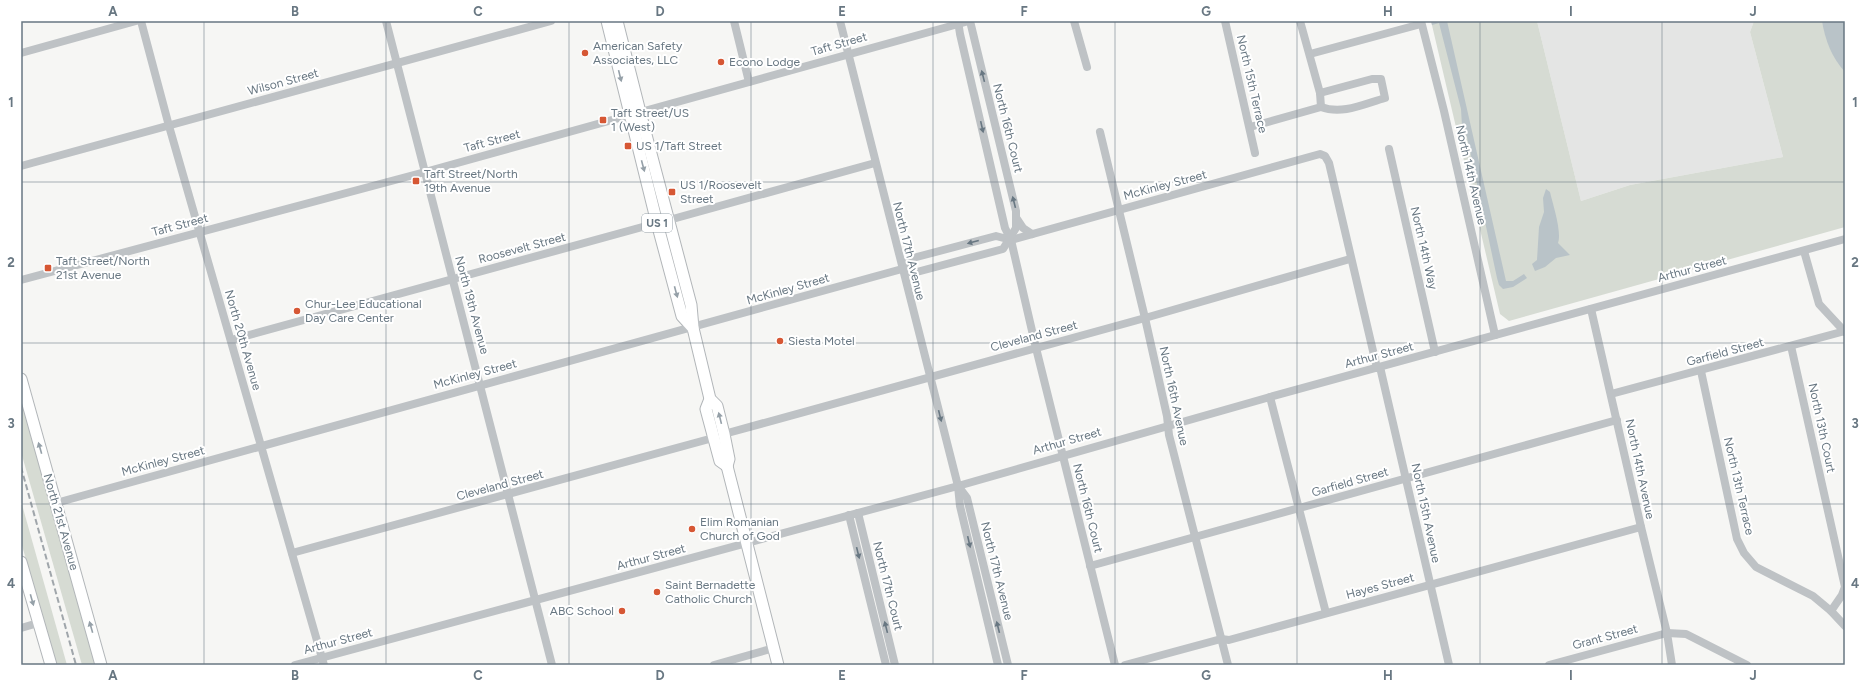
<svg xmlns="http://www.w3.org/2000/svg" width="1866" height="686" viewBox="0 0 1866 686" font-family="Figtree,sans-serif">
  <style>
    .built { fill: #e4e5e4 }
    .green { fill: #d6dbd3 }
    .water { fill: #b9c3c8 }
    .lines { fill: none; stroke-linecap: round; stroke-linejoin: round }
    .major-casing { stroke: #b2b6b9; stroke-width: 13 }
    .minor { stroke: #bec2c5; stroke-width: 8 }
    .major { stroke: #fff; stroke-width: 11 }
    .rail { stroke: #a0a6ab; stroke-width: 2; stroke-dasharray: 6 3; stroke-linecap: butt }
    .oneway { fill: #95a0a8 }
    .oneway2 { fill: #687782 }
    .grid { fill: none; stroke: #687782; stroke-width: 1; stroke-opacity: 0.55 }
    .poi-dot { fill: #d65734; stroke: #fff; stroke-width: 1.5 }
    .labels { text-anchor: middle; dominant-baseline: central; stroke-width: 4; stroke-linejoin: round; paint-order: stroke }
    .shield { fill: #fff; stroke: #95a0a8; stroke-width: 1 }
    .shield-label { font-size: 11px; font-weight: bold; fill: #687782 }
    .street-label { font-size: 12px; fill: #687782; stroke: #fff }
    .poi-label { font-size: 12px; fill: #687782; stroke: #fff; text-anchor: start }
    .neatline { fill: none; stroke: #687782; stroke-width: 1.5 }
    .grid-label { font-size: 13px; text-anchor: middle; font-weight: bold; fill: #687782 }
  </style>
  <rect width="100%" height="100%" fill="#f6f6f4"/>
  <polygon class="built" points="1537,21 1754,21 1750,32 1783,157 1630,185 1581,201"/>
  <g class="green">
    <polygon points="1431,21 1537,21 1581,201 1630,185 1783,157 1750,32 1754,21 1845,21 1845,227 1509,321 1500,314"/>
    <polygon points="21,399 96,665 82,665 21,452"/>
    <polygon points="21,501 67,665 56,665 21,542"/>
  </g>
  <g class="water">
    <polygon points="1431,21 1447,21 1506,281 1513,281 1524,274 1527,278 1513,287 1503,289 1499,285 1497,278 1467,137 1462,126 1461,109 1439,23 1432,25"/>
    <path d="M1822,21H1845V72C1832,58 1825,40 1822,21Z"/>
    <path d="M1546,189L1550,192C1553,205 1562,232 1558,243L1570,255L1556,258L1545,267L1535,271L1532,264L1537,260L1539,227L1544,212L1543,198Z"/>
  </g>
  <g class="lines">
    <defs>
      <g id="major">
        <polyline points="607,21 657,223 682,316 693,328"/>
        <polyline points="617,21 640,112 691,305 693,328 710,399 717,406 724,434 729,459 727,466"/>
        <polyline points="21,379 101,665"/>
        <polyline points="710,399 706,409 720,461 727,466"/>
        <polyline points="727,466 778,665"/>
        <polyline points="21,562 51,665"/>
      </g>
    </defs>
    <use href="#major" class="major-casing"/>
    <g class="minor">
      <polyline points="141,21 169,126 324,665"/>
      <polyline points="386,21 552,665"/>
      <polyline points="734,21 749,82"/>
      <polyline points="840,21 958,486 960,506 998,665"/>
      <polyline points="958,21 960,34 1005,228 1011,240 1036,348 1115,665"/>
      <polyline points="1074,21 1087,67"/>
      <polyline points="1225,21 1255,153"/>
      <polyline points="1300,21 1320,93 1321,107"/>
      <polyline points="1421,21 1444,111 1495,335"/>
      <polyline points="21,53 136,21"/>
      <polyline points="1310,54 1421,24"/>
      <path d="M1320,93L1372,79H1381L1385,98C1364,104 1342,115 1321,107"/>
      <polyline points="1250,127 1321,107"/>
      <polyline points="1100,132 1145,318 1167,416 1169,435 1228,665"/>
      <polyline points="1389,149 1435,352"/>
      <polyline points="21,166 551,21"/>
      <polyline points="1017,219 1023,228 1032,234"/>
      <polyline points="669,220 875,163"/>
      <polyline points="1804,251 1819,304 1845,332"/>
      <polyline points="902,269 909,259 996,236 1011,240 1320,154 1325,156 1329,163 1377,368"/>
      <polyline points="21,280 425,172 969,21"/>
      <polyline points="1591,309 1641,527 1667,633 1672,665"/>
      <polyline points="231,340 657,223"/>
      <polyline points="1791,346 1845,587 1842,595 1831,611"/>
      <polyline points="1380,367 1449,665"/>
      <polyline points="1701,371 1737,539 1744,553 1756,567 1813,596 1831,611 1845,626"/>
      <polyline points="1611,394 1845,331"/>
      <polyline points="1270,397 1326,613"/>
      <polyline points="724,434 1145,318 1350,259"/>
      <polyline points="958,486 967,498 1008,665"/>
      <polyline points="56,503 902,269 913,273 1003,249 1016,228 1016,211 970,21"/>
      <polyline points="858,513 895,665"/>
      <polyline points="849,515 886,665"/>
      <polyline points="292,553 713,438"/>
      <polyline points="1090,566 1617,420"/>
      <polyline points="21,628 38,623"/>
      <polyline points="295,665 958,486 1270,397 1845,239"/>
      <polyline points="714,665 774,648"/>
      <polyline points="1125,665 1221,639 1229,640 1641,527"/>
      <polyline points="1549,665 1667,633 1686,634 1747,665"/>
    </g>
    <use href="#major" class="major"/>
    <polyline class="rail" points="21,467 76,665"/>
  </g>
  <defs><path id="oneway-solid" d="M-6-.8H1V-3.2L6.5 0L1 3.2V.8H-6Z"/></defs>
  <g class="oneway">
    <use href="#oneway-solid" transform="translate(620 76) rotate(76)"/>
    <use href="#oneway-solid" transform="translate(643 166) rotate(75)"/>
    <use href="#oneway-solid" transform="translate(676 292) rotate(75)"/>
    <use href="#oneway-solid" transform="translate(720 418) rotate(-104)"/>
    <use href="#oneway-solid" transform="translate(40 448) rotate(-106)"/>
    <use href="#oneway-solid" transform="translate(32 600) rotate(74)"/>
    <use href="#oneway-solid" transform="translate(91 627) rotate(-106)"/>
  </g>
  <g class="oneway2">
    <use href="#oneway-solid" transform="translate(983 76) rotate(-104)"/>
    <use href="#oneway-solid" transform="translate(982 127) rotate(77)"/>
    <use href="#oneway-solid" transform="translate(1014 202) rotate(-104)"/>
    <use href="#oneway-solid" transform="translate(973 242) rotate(165)"/>
    <use href="#oneway-solid" transform="translate(940 416) rotate(76)"/>
    <use href="#oneway-solid" transform="translate(969 542) rotate(77)"/>
    <use href="#oneway-solid" transform="translate(858 553) rotate(76)"/>
    <use href="#oneway-solid" transform="translate(886 627) rotate(-104)"/>
    <use href="#oneway-solid" transform="translate(998 627) rotate(-104)"/>
  </g>
  <path class="grid" d="M204,21V665M386,21V665M569,21V665M751,21V665M933,21V665M1115,21V665M1297,21V665M1480,21V665M1662,21V665M21,182H1845M21,343H1845M21,504H1845"/>
  <g class="poi-dot">
    <circle cx="585" cy="53" r="4"/>
    <circle cx="721" cy="62" r="4"/>
    <rect x="599" y="116" width="8" height="8" rx="2"/>
    <rect x="624" y="142" width="8" height="8" rx="2"/>
    <rect x="412" y="177" width="8" height="8" rx="2"/>
    <rect x="668" y="188" width="8" height="8" rx="2"/>
    <rect x="44" y="264" width="8" height="8" rx="2"/>
    <circle cx="297" cy="311" r="4"/>
    <circle cx="780" cy="341" r="4"/>
    <circle cx="692" cy="529" r="4"/>
    <circle cx="657" cy="592" r="4"/>
    <circle cx="622" cy="611" r="4"/>
  </g>
  <g class="labels">
    <rect class="shield" x="642" y="214" width="30" height="18" rx="3"/>
    <g class="shield-label">
      <text x="657" y="223">US 1</text>
    </g>
    <g class="street-label">
      <text transform="translate(839 44) rotate(-16)">Taft Street</text>
      <text transform="translate(283 82) rotate(-15)">Wilson Street</text>
      <text transform="translate(1252 84) rotate(77)">North 15th Terrace</text>
      <text transform="translate(1008 128) rotate(76)">North 16th Court</text>
      <text transform="translate(492 141) rotate(-15)">Taft Street</text>
      <text transform="translate(1471 175) rotate(77)">North 14th Avenue</text>
      <text transform="translate(1165 185) rotate(-15)">McKinley Street</text>
      <text transform="translate(180 225) rotate(-15)">Taft Street</text>
      <text transform="translate(522 248) rotate(-15)">Roosevelt Street</text>
      <text transform="translate(1424 248) rotate(77)">North 14th Way</text>
      <text transform="translate(909 251) rotate(76)">North 17th Avenue</text>
      <text transform="translate(1692 269) rotate(-15)">Arthur Street</text>
      <text transform="translate(788 289) rotate(-16)">McKinley Street</text>
      <text transform="translate(472 305) rotate(75)">North 19th Avenue</text>
      <text transform="translate(1034 336) rotate(-15)">Cleveland Street</text>
      <text transform="translate(243 340) rotate(74)">North 20th Avenue</text>
      <text transform="translate(1725 352) rotate(-15)">Garfield Street</text>
      <text transform="translate(1379 355) rotate(-15)">Arthur Street</text>
      <text transform="translate(475 374) rotate(-15)">McKinley Street</text>
      <text transform="translate(1174 396) rotate(78)">North 16th Avenue</text>
      <text transform="translate(1822 428) rotate(78)">North 13th Court</text>
      <text transform="translate(1067 441) rotate(-16)">Arthur Street</text>
      <text transform="translate(163 461) rotate(-15)">McKinley Street</text>
      <text transform="translate(1640 469) rotate(78)">North 14th Avenue</text>
      <text transform="translate(1350 482) rotate(-16)">Garfield Street</text>
      <text transform="translate(500 485) rotate(-15)">Cleveland Street</text>
      <text transform="translate(1739 486) rotate(77)">North 13th Terrace</text>
      <text transform="translate(1088 508) rotate(76)">North 16th Court</text>
      <text transform="translate(1426 513) rotate(78)">North 15th Avenue</text>
      <text transform="translate(61 522) rotate(74)">North 21st Avenue</text>
      <text transform="translate(651 557) rotate(-15)">Arthur Street</text>
      <text transform="translate(997 571) rotate(76)">North 17th Avenue</text>
      <text transform="translate(888 586) rotate(76)">North 17th Court</text>
      <text transform="translate(1380 586) rotate(-15)">Hayes Street</text>
      <text transform="translate(1605 637) rotate(-15)">Grant Street</text>
      <text transform="translate(338 641) rotate(-15)">Arthur Street</text>
    </g>
    <g class="poi-label">
      <text x="593" y="46">American Safety<tspan x="593" dy="14">Associates, LLC</tspan></text>
      <text x="729" y="62">Econo Lodge</text>
      <text x="611" y="113">Taft Street/US<tspan x="611" dy="14">1 (West)</tspan></text>
      <text x="636" y="146">US 1/Taft Street</text>
      <text x="424" y="174">Taft Street/North<tspan x="424" dy="14">19th Avenue</tspan></text>
      <text x="680" y="185">US 1/Roosevelt<tspan x="680" dy="14">Street</tspan></text>
      <text x="56" y="261">Taft Street/North<tspan x="56" dy="14">21st Avenue</tspan></text>
      <text x="305" y="304">Chur-Lee Educational<tspan x="305" dy="14">Day Care Center</tspan></text>
      <text x="788" y="341">Siesta Motel</text>
      <text x="700" y="522">Elim Romanian<tspan x="700" dy="14">Church of God</tspan></text>
      <text x="665" y="585">Saint Bernadette<tspan x="665" dy="14">Catholic Church</tspan></text>
      <text x="614" y="611" text-anchor="end">ABC School</text>
    </g>
  </g>
  <rect width="1866" height="686" fill="none" stroke="#ffffff" stroke-width="44"/>
  <rect x="22" y="22" width="1822" height="642" class="neatline"/>
  <g class="grid-label">
    <text x="113" y="16">A</text>
    <text x="295" y="16">B</text>
    <text x="478" y="16">C</text>
    <text x="660" y="16">D</text>
    <text x="842" y="16">E</text>
    <text x="1024" y="16">F</text>
    <text x="1206" y="16">G</text>
    <text x="1388" y="16">H</text>
    <text x="1571" y="16">I</text>
    <text x="1753" y="16">J</text>
    <text x="11" y="107">1</text>
    <text x="1855" y="107">1</text>
    <text x="11" y="267">2</text>
    <text x="1855" y="267">2</text>
    <text x="11" y="428">3</text>
    <text x="1855" y="428">3</text>
    <text x="11" y="588">4</text>
    <text x="1855" y="588">4</text>
    <text x="113" y="680">A</text>
    <text x="295" y="680">B</text>
    <text x="478" y="680">C</text>
    <text x="660" y="680">D</text>
    <text x="842" y="680">E</text>
    <text x="1024" y="680">F</text>
    <text x="1206" y="680">G</text>
    <text x="1388" y="680">H</text>
    <text x="1571" y="680">I</text>
    <text x="1753" y="680">J</text>
  </g>
</svg>
